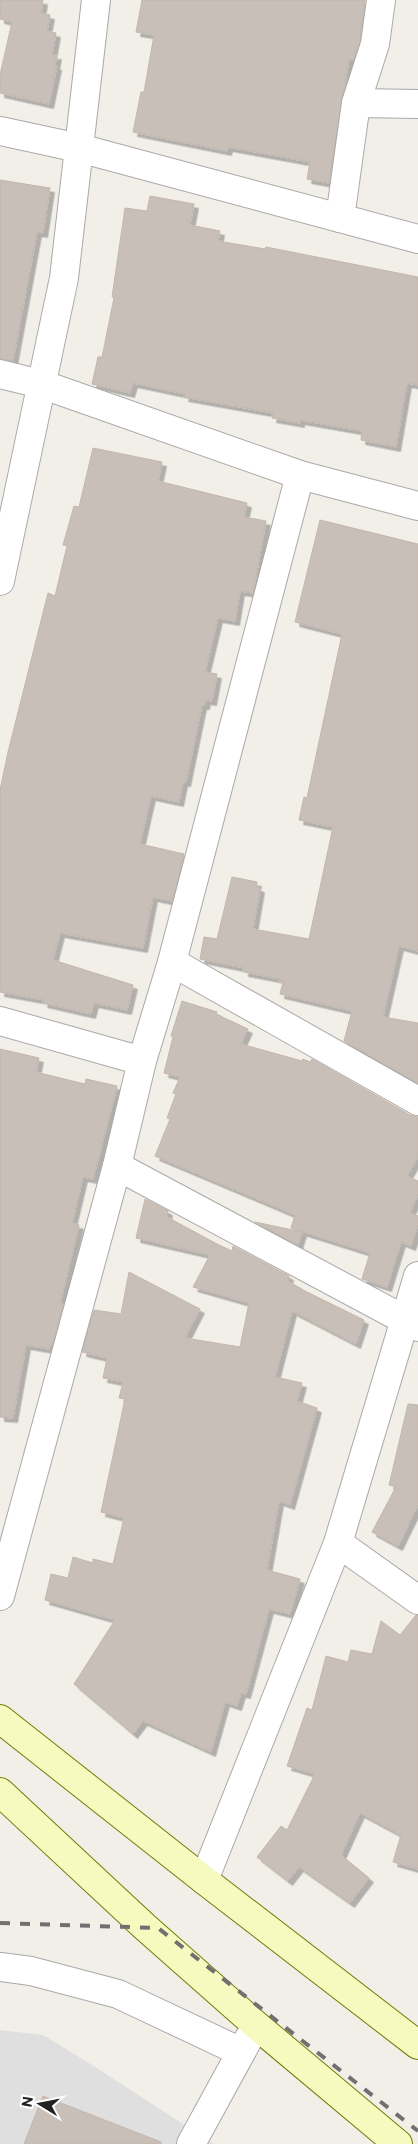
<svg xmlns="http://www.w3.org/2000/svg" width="418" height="2144" viewBox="0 0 418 2144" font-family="Commissioner,sans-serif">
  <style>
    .residential { fill: #e0dfdf }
    .building { fill: #c7bfb8; stroke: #c4b6ab; filter: url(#shadow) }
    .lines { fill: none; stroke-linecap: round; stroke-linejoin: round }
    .minor-casing { stroke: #a9a9a9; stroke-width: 30 }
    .tertiary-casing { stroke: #a9a9a9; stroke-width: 30 }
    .secondary-casing { stroke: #707d05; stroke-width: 30 }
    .minor { stroke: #fff; stroke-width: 28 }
    .tertiary { stroke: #fff; stroke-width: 28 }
    .secondary { stroke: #f7fabf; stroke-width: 28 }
    .rail { stroke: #707070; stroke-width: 4; stroke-dasharray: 10 10; stroke-linecap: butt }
  </style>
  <defs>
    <filter id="shadow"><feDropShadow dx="4.5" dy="4.5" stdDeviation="0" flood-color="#0004"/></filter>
  </defs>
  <rect width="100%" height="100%" fill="#f2efe9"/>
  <polygon class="residential" points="0,2030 43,2035 92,2065 214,2144 0,2144"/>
  <g class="building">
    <polygon points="0,0 43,0 41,13 50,15 47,31 56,33 52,55 57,55 55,65 57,66 49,104 0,93 0,75 12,22 0,19"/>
    <polygon points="142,0 365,0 360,41 353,60 349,59 329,183 307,179 310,162 228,147 227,151 133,132 141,92 144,92 154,35 136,32"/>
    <polygon points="0,180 50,188 43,233 37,232 13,361 0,359"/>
    <polygon points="150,196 194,204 190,225 220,231 218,241 265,249 266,247 418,277 418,385 407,383 396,447 361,440 362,431 300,420 300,423 272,418 273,413 184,397 185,394 133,383 130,393 92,384 98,357 102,357 114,298 112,297 125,208 147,211"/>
    <polygon points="93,448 162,462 158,481 247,503 244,517 266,521 253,593 240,591 235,621 218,618 205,672 217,674 212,701 206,700 205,705 202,705 186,782 183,782 179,802 151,796 140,844 184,854 172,901 153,897 143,948 60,933 53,960 133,985 127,1010 94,1003 91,1014 43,1003 44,1000 0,992 0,790 8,752 48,593 55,596 67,546 63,545 74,506 79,507"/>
    <polygon points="320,520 418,544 418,951 399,946 383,1017 418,1023 418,1083 344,1041 352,1011 280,994 283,982 280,982 280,979 244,972 244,968 200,959 204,937 217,939 232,877 257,882 256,887 260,888 253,929 309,939 333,827 299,820 304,797 307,798 342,634 295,622"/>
    <polygon points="182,1001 217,1012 216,1014 248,1029 241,1044 302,1061 303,1059 310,1062 312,1059 410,1115 418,1117 418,1157 407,1176 418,1181 418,1194 410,1213 418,1216 418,1225 411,1246 401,1242 387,1287 362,1279 370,1253 291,1228 295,1215 155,1156 170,1119 167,1118 176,1094 173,1093 180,1077 164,1073 173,1037 171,1036"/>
    <polygon points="0,1049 39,1058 36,1072 85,1084 86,1079 117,1086 93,1179 83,1177 72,1223 79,1225 60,1304 63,1304 52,1345 50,1345 49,1349 26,1345 13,1418 0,1417"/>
    <polygon points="145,1199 168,1211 167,1217 219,1245 232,1251 233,1246 289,1276 288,1281 305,1291 364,1320 356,1344 292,1311 275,1377 302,1383 297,1401 317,1408 290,1505 279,1501 267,1570 300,1579 290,1614 269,1609 246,1694 241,1693 237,1706 225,1702 211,1752 143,1721 133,1734 74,1684 115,1620 45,1600 51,1574 68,1578 73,1557 93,1563 93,1559 113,1564 124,1518 101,1512 125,1399 119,1398 123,1382 103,1378 107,1358 82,1352 94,1310 121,1314 129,1272 200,1309 185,1338 240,1347 249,1303 193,1287 210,1255 136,1238"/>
    <polygon points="255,1222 302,1232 298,1245"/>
    <polygon points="408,1404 418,1405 418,1505 398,1546 372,1532 396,1487 389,1485"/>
    <polygon points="416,1615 418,1615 418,1869 393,1862 401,1835 360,1813 341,1855 369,1878 350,1903 299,1867 288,1881 257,1857 281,1826 287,1830 315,1774 287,1766 307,1708 312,1710 326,1656 348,1662 351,1650 372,1654 381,1621 400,1635"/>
    <polygon points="43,2096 161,2142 161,2144 24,2144"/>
  </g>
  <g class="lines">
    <defs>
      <g id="minor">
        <polyline points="356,103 418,104"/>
        <polyline points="0,131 79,148 418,239"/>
        <polyline points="340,218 356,103 375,44 381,0"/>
        <polyline points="0,374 41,384 300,475 418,506"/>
        <polyline points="172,962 418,1101"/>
        <polyline points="0,1021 142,1061"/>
        <polyline points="117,1166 418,1327"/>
        <polyline points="338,1543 418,1600"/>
        <polyline points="0,1596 117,1166 142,1061 172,962 300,475"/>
        <polyline points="204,1880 338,1543 418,1276"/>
        <polyline points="0,1967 31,1971 118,1994 241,2052"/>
        <polyline points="191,2144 249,2038"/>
      </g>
      <polyline id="tertiary" points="0,581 64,278 96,0"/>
      <g id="secondary">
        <polyline points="0,1719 204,1880 418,2045"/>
        <polyline points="0,1792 145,1927 256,2025 398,2144"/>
      </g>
    </defs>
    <use href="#minor" class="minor-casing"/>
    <use href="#tertiary" class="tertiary-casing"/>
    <use href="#secondary" class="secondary-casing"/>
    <use href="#minor" class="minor"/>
    <use href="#tertiary" class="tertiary"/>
    <use href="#secondary" class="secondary"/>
    <polyline class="rail" points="0,1923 158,1928 418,2131"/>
  </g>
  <g transform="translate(40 2104) rotate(280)" stroke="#ffffff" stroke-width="4" paint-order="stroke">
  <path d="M0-4L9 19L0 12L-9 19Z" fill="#222222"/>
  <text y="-8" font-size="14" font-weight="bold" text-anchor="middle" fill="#222222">N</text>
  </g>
</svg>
